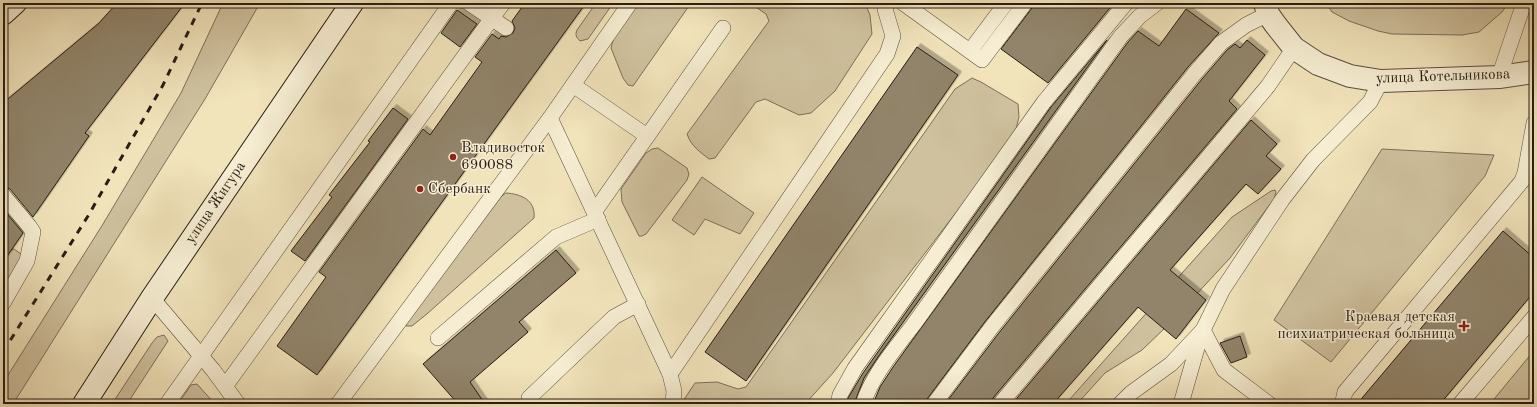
<svg xmlns="http://www.w3.org/2000/svg" width="1537" height="407" viewBox="0 0 1537 407" font-family="'Old Standard TT',serif">
  <style>
    .green { fill: #cfc19e; stroke: #7c6f5a }
    .building { fill: #91846b; stroke: #281d15; filter: url(#shadow) }
    .lines { fill: none; stroke-linecap: round; stroke-linejoin: round }
    .service-casing { stroke: #5a4e3e; stroke-width: 16 }
    .minor-casing { stroke: #5a4e3e; stroke-width: 24 }
    .secondary-casing { stroke: #281d15; stroke-width: 24 }
    .service { stroke: #f6edd2; stroke-width: 15 }
    .minor { stroke: #f6edd2; stroke-width: 22 }
    .secondary { stroke: #f6edd2; stroke-width: 22 }
    .rail { stroke: #281d15; stroke-width: 3; stroke-dasharray: 7 7; stroke-linecap: butt }
    .poi-dot { fill: #8f2418; stroke: #f6edd2; stroke-width: 1.5 }
    .labels { text-anchor: middle; dominant-baseline: central; stroke-width: 3; stroke-linejoin: round; paint-order: stroke }
    .street-label { font-size: 15px; fill: #281d15; stroke: #f6edd2 }
    .poi-label { font-size: 15px; fill: #281d15; stroke: #f6edd2; text-anchor: start }
  </style>
  <defs>
    <filter id="shadow"><feDropShadow dx="3.5" dy="-3.5" stdDeviation="0" flood-color="#0004"/></filter>
  </defs>
  <rect width="100%" height="100%" fill="#f1e3ba"/>
  <filter id="stains"><feTurbulence type="fractalNoise" baseFrequency=".005" numOctaves="4"/><feColorMatrix values="0 0 0 0 .2 0 0 0 0 .09 0 0 0 0 .02 0 0 0 .5 -.17"/></filter>
  <radialGradient id="worn" r=".72"><stop offset=".6" stop-color="#630" stop-opacity="0"/><stop offset="1" stop-color="#630" stop-opacity=".3"/></radialGradient>
  <g class="green">
    <polygon points="223,3 260,3 205,99 13,404 3,404 3,383 103,224 181,93"/>
    <path d="M596,3H611L609,9L588,39L580,41C576,37 575,35 577,30Z"/>
    <polygon points="638,3 691,3 633,86 628,85 623,78 611,48 614,37"/>
    <path d="M750,3H865L870,15L872,34L835,91L811,113L799,115L765,99L756,102L715,158L709,159C700,152 691,146 687,134L769,21L766,14Z"/>
    <polygon points="1326,3 1508,3 1502,12 1479,32 1462,35 1392,34 1378,31 1349,21 1332,12"/>
    <polygon points="972,78 981,82 1018,104 1019,117 1014,137 833,373 805,404 681,404 695,383 717,382 738,389 746,387 955,89"/>
    <polygon points="658,148 687,168 689,174 687,180 646,234 642,236 639,236 622,202 621,189 646,153 652,149"/>
    <polygon points="1382,149 1494,155 1485,176 1331,362 1274,320"/>
    <polygon points="702,177 754,213 740,234 705,219 694,235 672,220"/>
    <polygon points="1275,190 1276,192 1274,199 1230,258 1167,326 1142,350 1105,373 1077,404 1068,404 1069,400 1232,217 1271,191"/>
    <path d="M506,193C521,194 536,200 534,218L428,313L412,326H406L404,322L499,198Z"/>
    <polygon points="14,249 21,254 21,259 3,291 3,254"/>
    <polygon points="164,335 168,341 166,344 127,404 112,404 152,343 157,337"/>
    <polygon points="1534,350 1534,404 1490,404 1532,353"/>
    <polygon points="197,384 215,404 178,404 191,385"/>
  </g>
  <g class="building">
    <polygon points="117,3 185,3 85,133 89,136 33,217 10,189 3,186 3,103 98,24"/>
    <polygon points="525,3 586,3 317,375 277,346 326,277 319,272 423,129 430,135 482,62 475,57 492,34 499,39 501,36 506,37 513,33 515,28 512,21"/>
    <polygon points="1034,3 1114,3 1048,83 1001,49 1032,8"/>
    <polygon points="1186,9 1219,33 1188,67 984,323 927,399 925,404 873,404 880,387 893,367 1128,42 1138,31 1159,46"/>
    <polygon points="457,10 477,24 460,47 441,33"/>
    <polygon points="1107,40 878,357 864,378 854,404 847,404 848,398 863,373 1051,107"/>
    <polygon points="1247,40 1265,55 1229,101 1237,109 993,398 991,404 945,404 998,334 1202,79 1227,50 1235,44 1240,48"/>
    <polygon points="917,47 958,75 746,381 705,352"/>
    <polygon points="393,108 408,119 305,261 291,251 332,197 329,195 370,142 368,141"/>
    <polygon points="1251,120 1277,144 1266,156 1281,169 1258,194 1246,184 1170,270 1206,300 1176,339 1138,307 1053,404 1012,404"/>
    <polygon points="3,209 23,233 3,262"/>
    <polygon points="1503,231 1534,258 1534,292 1440,404 1357,404"/>
    <polygon points="556,250 576,273 519,322 528,332 470,382 485,404 458,404 423,364"/>
    <polygon points="1240,336 1247,357 1231,363 1220,343"/>
  </g>
  <g class="lines">
    <defs>
      <g id="service">
        <polyline points="469,3 506,28"/>
        <polyline points="903,3 982,60 1025,3"/>
        <polyline points="970,51 1006,3"/>
        <polyline points="1499,77 1524,3"/>
        <polyline points="573,85 647,136"/>
        <polyline points="550,118 670,374 674,391 673,404"/>
        <polyline points="3,195 29,226 33,232 27,261 3,303"/>
        <polyline points="595,211 723,28"/>
        <polyline points="152,298 213,370 238,404"/>
        <polyline points="1203,330 1224,370 1269,404"/>
        <polyline points="438,338 556,237 598,219"/>
        <polyline points="670,374 887,54 893,36 885,9 887,3"/>
        <polyline points="226,385 503,3"/>
        <polyline points="529,398 614,317 638,304"/>
        <polyline points="167,404 451,3"/>
        <polyline points="338,404 550,118 630,3"/>
        <polyline points="838,404 840,395 855,368 1044,102 1126,3"/>
        <path d="M863,404C873,374 895,349 914,324L1121,36L1140,16L1157,3"/>
        <polyline points="934,404 991,328 1195,73 1221,43 1246,25 1268,14"/>
        <polyline points="1000,404 1268,86 1294,48"/>
        <polyline points="1120,404 1131,393 1171,364 1203,330 1223,289 1282,200 1313,160 1370,102 1381,81"/>
        <polyline points="1181,404 1201,334"/>
        <polyline points="1344,404 1343,401 1345,392 1522,181 1525,173 1534,123"/>
        <polyline points="1460,404 1534,317"/>
      </g>
      <polyline id="minor" points="1265,3 1268,14 1275,24 1294,48 1318,64 1350,76 1381,81 1499,77 1534,72"/>
      <g id="secondary">
        <polyline points="3,14 15,3"/>
        <polyline points="84,404 152,298 352,3"/>
      </g>
    </defs>
    <use href="#service" class="service-casing"/>
    <use href="#minor" class="minor-casing"/>
    <use href="#secondary" class="secondary-casing"/>
    <use href="#service" class="service"/>
    <use href="#minor" class="minor"/>
    <use href="#secondary" class="secondary"/>
    <polyline class="rail" points="3,352 88,216 163,85 202,3"/>
  </g>
  <g class="poi-dot">
    <circle cx="453" cy="157" r="4"/>
    <circle cx="420" cy="189" r="4"/>
    <path d="M1462 320h4v4h4v4h-4v4h-4v-4h-4v-4h4z"/>
  </g>
  <g class="labels">
    <g class="street-label">
      <text transform="translate(1443 77) rotate(-2)">улица Котельникова</text>
      <text transform="translate(216 203) rotate(-56)">улица Жигура</text>
    </g>
    <g class="poi-label">
      <text x="461" y="148">Владивосток<tspan x="461" dy="17">690088</tspan></text>
      <text x="428" y="189">Сбербанк</text>
      <text x="1455" y="317" text-anchor="end">Краевая детская<tspan x="1455" dy="17">психиатрическая больница</tspan></text>
    </g>
  </g>
  <rect width="1537" height="407" fill="none" stroke="#f1e3ba" stroke-width="16"/>
  <rect x="4" y="4" width="1529" height="399" fill="none" stroke="#281d15" stroke-width="2"/>
  <rect x="8" y="8" width="1521" height="391" fill="none" stroke="#281d15"/>
  <rect width="100%" height="100%" filter="url(#stains)"/>
  <rect width="100%" height="100%" fill="url(#worn)"/>
</svg>
